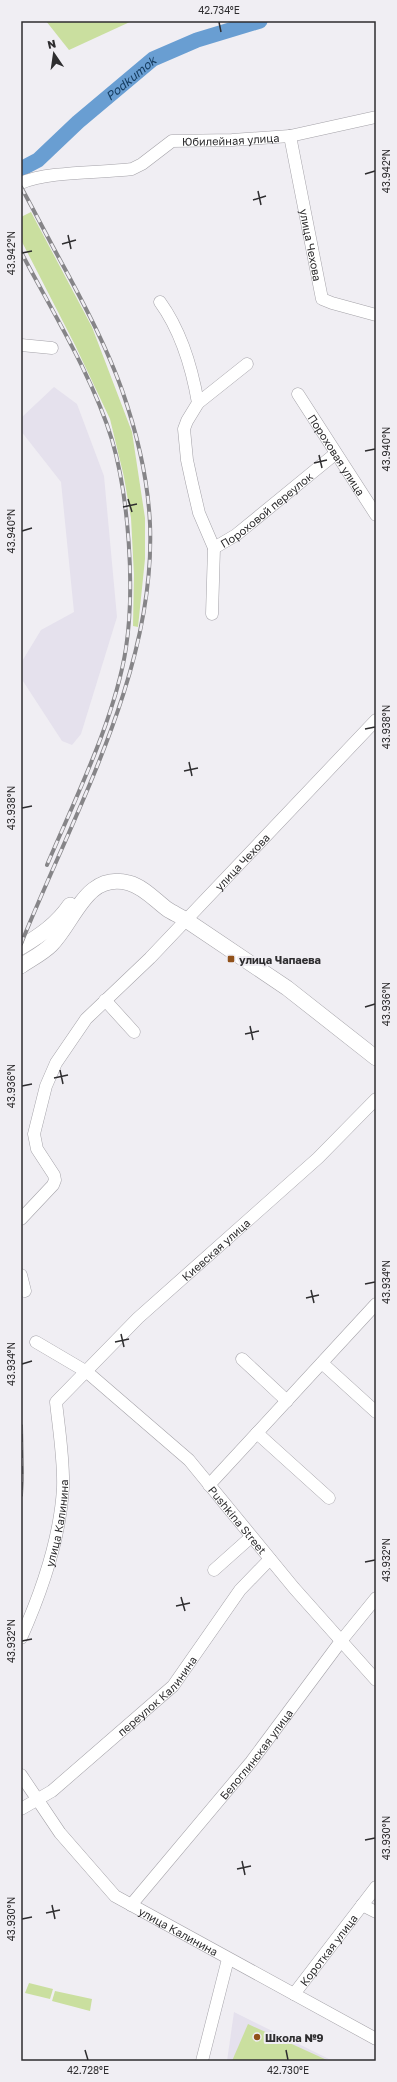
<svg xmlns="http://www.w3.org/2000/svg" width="397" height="2082" viewBox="0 0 397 2082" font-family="'Golos Text',sans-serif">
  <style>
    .built { fill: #e5e1ed }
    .green { fill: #cadf9f }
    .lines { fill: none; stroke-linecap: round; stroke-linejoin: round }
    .river { stroke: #699ed2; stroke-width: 15 }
    .minor-casing { stroke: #a4a2a8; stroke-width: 13 }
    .major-casing { stroke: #a4a2a8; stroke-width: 16 }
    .minor { stroke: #fff; stroke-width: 12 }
    .major { stroke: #fff; stroke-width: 15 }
    .rail-casing { stroke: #868588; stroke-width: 4 }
    .rail { stroke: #f0eef3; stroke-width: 2.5; stroke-dasharray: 8; stroke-linecap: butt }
    .ticks { fill: none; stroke: #2e2d2f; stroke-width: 1.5 }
    .poi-dot { fill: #91511a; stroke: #f0eef3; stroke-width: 1.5 }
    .labels { text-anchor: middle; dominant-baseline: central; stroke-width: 4; stroke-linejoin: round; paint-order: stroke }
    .street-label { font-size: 11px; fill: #2e2d2f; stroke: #f0eef3 }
    .poi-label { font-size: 11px; font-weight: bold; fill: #2e2d2f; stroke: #f0eef3; text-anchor: start }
    .water-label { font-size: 12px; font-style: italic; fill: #163d60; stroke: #f0eef3 }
    .neatline { fill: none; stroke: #2e2d2f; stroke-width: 1.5 }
    .ticks-label { font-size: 10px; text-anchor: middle; fill: #2e2d2f }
  </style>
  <rect width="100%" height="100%" fill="#f0eef3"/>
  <g class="built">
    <polygon points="54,387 77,404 104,476 117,617 81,734 72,745 62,741 21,678 21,663 41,630 74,612 61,482 21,431 21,418"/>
    <polygon points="234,2012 333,2061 227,2061"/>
  </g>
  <g class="green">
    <polygon points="46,21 132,21 69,50"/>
    <polygon points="31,212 92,327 132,432 145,518 145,559 138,627 133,626 134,575 131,518 124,477 110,419 75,345 21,240 21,217"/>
    <polygon points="29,1983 53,1989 50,1999 25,1993"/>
    <polygon points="55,1991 92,1999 90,2011 52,2001"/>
    <polygon points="248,2024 329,2061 232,2061"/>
  </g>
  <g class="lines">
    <path class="river" id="s1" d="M21,169L38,160L78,122L153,59L197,40L260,21"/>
    <defs>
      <g id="minor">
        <path id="s2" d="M290,136L322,299L332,303L376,315"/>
        <path id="s3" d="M21,183C48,171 101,173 132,169L142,164L172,141L232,140L290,136L376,117"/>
        <path d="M160,302C181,331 192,368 198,403L187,421L184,429L187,460L192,483L199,513L214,548L212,614"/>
        <polyline points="21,345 52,348"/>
        <path id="s4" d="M298,394L376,515"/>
        <polyline points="198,403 247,364"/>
        <path id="s5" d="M214,548L236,535L335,454"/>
        <polyline points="105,1000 134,1032"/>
        <path id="s6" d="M21,1219L53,1185L55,1180L54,1175L37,1149L34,1134L46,1086L56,1063L86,1019L150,958L376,720"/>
        <polyline points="21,1275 25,1291"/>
        <path id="s7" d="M36,1342L87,1372L189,1460L294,1588L376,1680"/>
        <polyline points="242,1359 287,1401"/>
        <polyline points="322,1363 376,1412"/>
        <polyline points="257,1433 329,1498"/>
        <polyline points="209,1485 376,1304"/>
        <polyline points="214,1570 251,1537"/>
        <path id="s8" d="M21,1638C42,1591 60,1540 63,1488C64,1460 59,1430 56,1402L138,1318L318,1158L376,1099"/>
        <path id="s9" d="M21,1775L60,1833L115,1896L376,2039"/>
        <path id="s10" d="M21,1809L52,1791L173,1686L240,1590L270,1559"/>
        <path id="s11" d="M131,1905L251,1762L341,1641L376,1598"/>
        <polyline points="362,1905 376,1912"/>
        <path id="s12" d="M294,1994L376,1887"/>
        <polyline points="202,2061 228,1959"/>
      </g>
      <g id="major">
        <path d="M21,947C41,935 57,924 70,905"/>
        <path d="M21,966C31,959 43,953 51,945C75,921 86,871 129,883C144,887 156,901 167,909C173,913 180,916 186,920L287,988L376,1058"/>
      </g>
    </defs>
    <use href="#minor" class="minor-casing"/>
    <use href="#major" class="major-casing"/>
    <use href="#minor" class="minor"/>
    <use href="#major" class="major"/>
    <defs>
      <g id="rail">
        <path d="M21,187C36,214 50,242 65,269C86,308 107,348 122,390C137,433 148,479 150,524C156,670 74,812 21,944"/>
        <path d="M21,252C52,311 93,377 112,440C129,498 135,588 126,648C115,719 75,799 47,865"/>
        <polyline points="21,1426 22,1476 21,1495"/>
      </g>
    </defs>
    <use href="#rail" class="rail-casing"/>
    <use href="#rail" class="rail"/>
  </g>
  <path class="ticks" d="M219,22L221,32M365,174L375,171M258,191L261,205M253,200L266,196M68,235L71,249M62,244L76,240M22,253L32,251M365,451L375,449M319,455L322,468M314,463L327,460M128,499L132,512M123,507L137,504M22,531L32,528M365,729L375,727M189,762L192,776M184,771L198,768M22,808L32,806M365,1007L375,1004M250,1026L253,1040M245,1034L259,1031M60,1070L63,1084M54,1078L68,1075M22,1086L32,1084M365,1284L375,1282M311,1290L314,1303M306,1298L319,1295M121,1334L124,1347M115,1342L129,1339M22,1364L32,1361M365,1562L375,1560M181,1597L185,1611M176,1606L190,1603M22,1641L32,1639M365,1840L375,1838M242,1861L245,1875M237,1869L251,1866M52,1905L55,1919M46,1913L60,1910M22,1919L32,1917M85,2050L88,2060M286,2050L288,2060"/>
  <g class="poi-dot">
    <rect x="227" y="955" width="8" height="8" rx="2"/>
    <circle cx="257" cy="2037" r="4"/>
  </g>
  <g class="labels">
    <g class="street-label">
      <text stroke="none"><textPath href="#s3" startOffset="220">Юбилейная улица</textPath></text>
      <text stroke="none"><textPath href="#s2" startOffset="111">улица Чехова</textPath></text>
      <text stroke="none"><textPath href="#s4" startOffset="72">Пороховая улица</textPath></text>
      <text stroke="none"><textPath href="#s5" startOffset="65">Пороховой переулок</textPath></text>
      <text stroke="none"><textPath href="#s6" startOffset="453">улица Чехова</textPath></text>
      <text stroke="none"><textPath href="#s8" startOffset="464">Киевская улица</textPath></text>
      <text stroke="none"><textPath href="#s7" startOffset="271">Pushkina Street</textPath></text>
      <text stroke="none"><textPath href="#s8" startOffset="121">улица Калинина</textPath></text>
      <text stroke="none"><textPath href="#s10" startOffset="178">переулок Калинина</textPath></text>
      <text stroke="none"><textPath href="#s11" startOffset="196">Белоглинская улица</textPath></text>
      <text stroke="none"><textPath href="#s9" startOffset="226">улица Калинина</textPath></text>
      <text stroke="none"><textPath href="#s12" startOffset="56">Короткая улица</textPath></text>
    </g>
    <g class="poi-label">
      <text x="239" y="959">улица Чапаева</text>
      <text x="265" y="2037">Школа №9</text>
    </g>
    <g class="water-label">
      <text stroke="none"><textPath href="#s1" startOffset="143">Podkumok</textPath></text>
    </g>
  </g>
  <rect width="397" height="2082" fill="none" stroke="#f0eef3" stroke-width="44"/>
  <g transform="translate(54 54) rotate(347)" stroke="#f0eef3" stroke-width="3" paint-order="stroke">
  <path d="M0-3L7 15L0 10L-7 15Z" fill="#2e2d2f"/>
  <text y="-6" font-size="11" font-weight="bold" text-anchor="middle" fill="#2e2d2f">N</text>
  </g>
  <rect x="22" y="22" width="353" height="2038" class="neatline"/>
  <g class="ticks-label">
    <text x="219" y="14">42.734°E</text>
    <text transform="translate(386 171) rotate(-90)" y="4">43.942°N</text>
    <text transform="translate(11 253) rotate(-90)" y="4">43.942°N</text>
    <text transform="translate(386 449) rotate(-90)" y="4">43.940°N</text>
    <text transform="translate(11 531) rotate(-90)" y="4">43.940°N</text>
    <text transform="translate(386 727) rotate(-90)" y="4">43.938°N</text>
    <text transform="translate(11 808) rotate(-90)" y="4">43.938°N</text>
    <text transform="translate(386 1004) rotate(-90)" y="4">43.936°N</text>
    <text transform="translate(11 1086) rotate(-90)" y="4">43.936°N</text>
    <text transform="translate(386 1282) rotate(-90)" y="4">43.934°N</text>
    <text transform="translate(11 1364) rotate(-90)" y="4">43.934°N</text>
    <text transform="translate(386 1560) rotate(-90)" y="4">43.932°N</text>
    <text transform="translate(11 1641) rotate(-90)" y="4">43.932°N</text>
    <text transform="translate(386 1838) rotate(-90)" y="4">43.930°N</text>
    <text transform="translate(11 1919) rotate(-90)" y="4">43.930°N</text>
    <text x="88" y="2074">42.728°E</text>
    <text x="288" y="2074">42.730°E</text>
  </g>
</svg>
